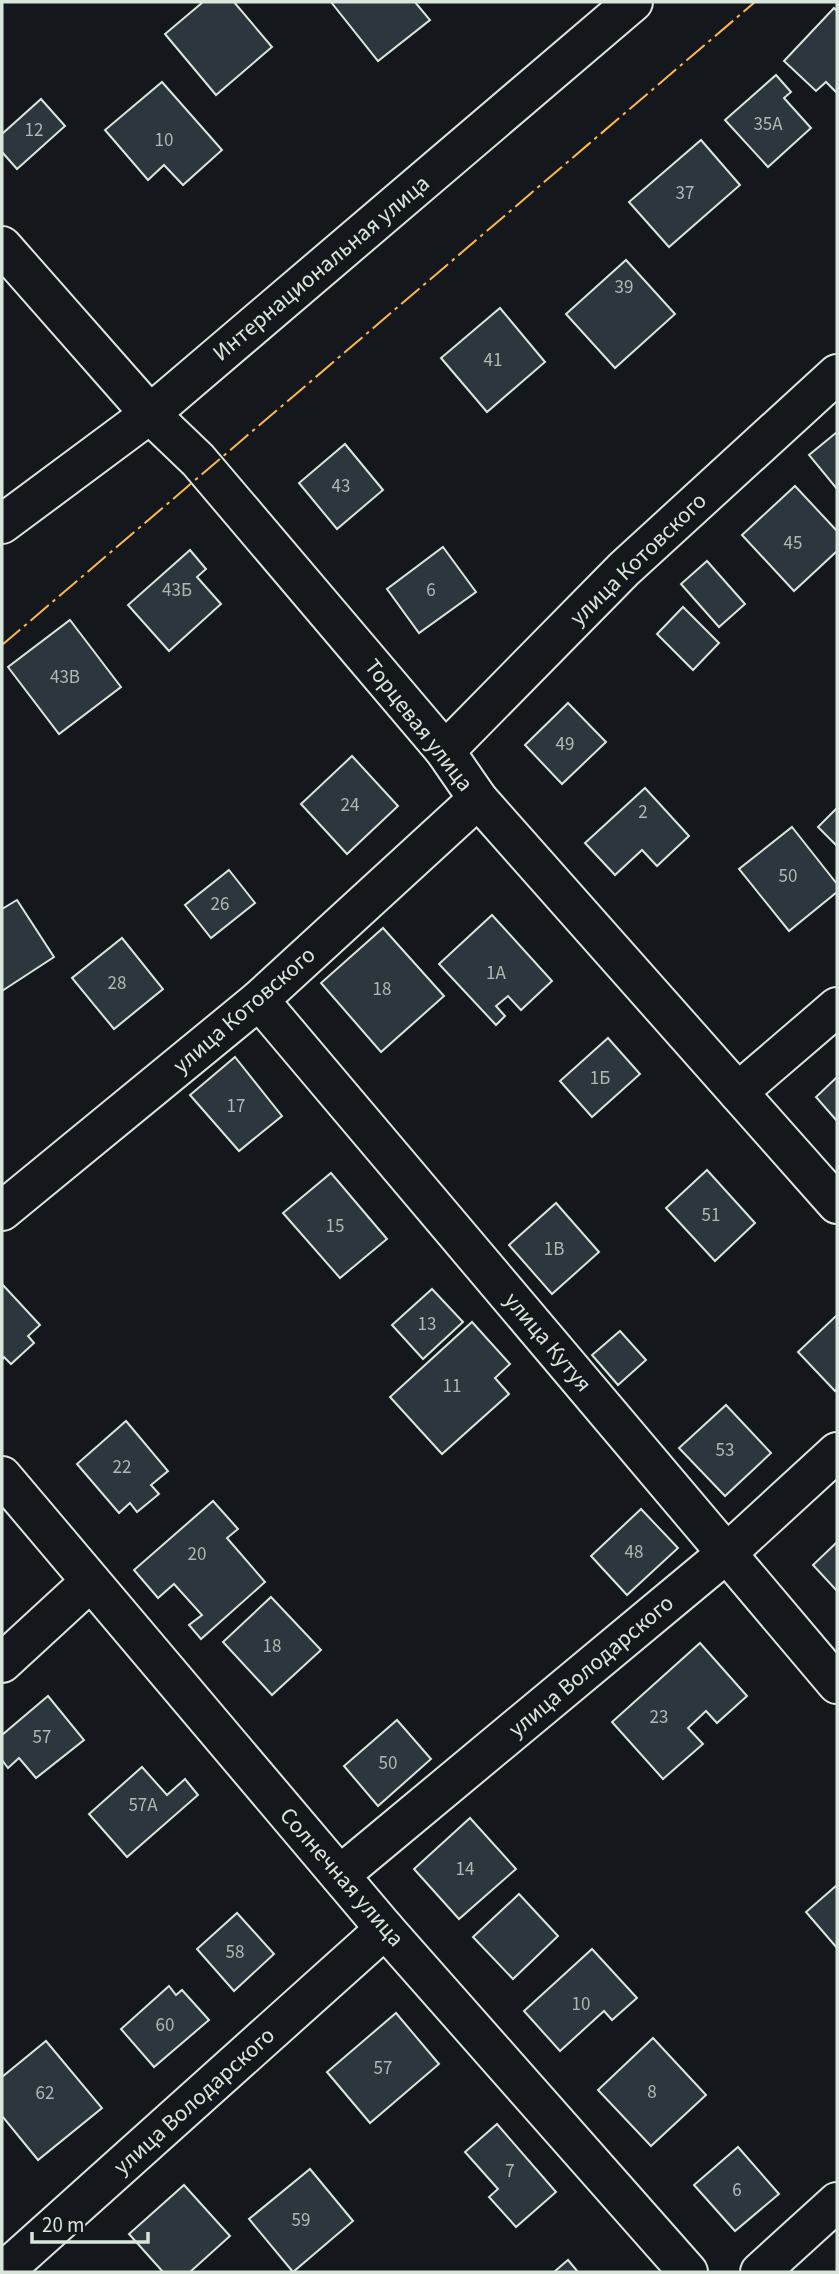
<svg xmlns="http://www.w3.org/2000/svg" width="839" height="2274" viewBox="0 0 839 2274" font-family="'Source Sans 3',sans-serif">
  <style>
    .building { fill: #2c363c; stroke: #d8e6dc; stroke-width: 2 }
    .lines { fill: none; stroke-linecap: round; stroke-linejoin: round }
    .minor-casing { stroke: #d8e6dc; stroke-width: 42 }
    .minor { stroke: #14181c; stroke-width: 38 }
    .power { stroke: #ffb74d; stroke-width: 2; stroke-dasharray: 24 5 3.5 5; stroke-linecap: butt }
    .labels { text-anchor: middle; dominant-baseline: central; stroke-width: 5; stroke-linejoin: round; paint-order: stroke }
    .number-label { font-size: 19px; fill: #adbab4 }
    .street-label { font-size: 23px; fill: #d8e6dc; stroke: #14181c }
  </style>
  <rect width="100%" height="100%" fill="#14181c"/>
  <g class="building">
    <polygon points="203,2 234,2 272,47 216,95 165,34"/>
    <polygon points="331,2 415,2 430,20 378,61"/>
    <polygon points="834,8 837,11 837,93 826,82 816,91 784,61"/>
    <polygon points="776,75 791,92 784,98 811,128 768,167 725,120"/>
    <polygon points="162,82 222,150 183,185 164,165 148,180 105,130"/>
    <polygon points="41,99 65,126 17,169 2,152 2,134"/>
    <polygon points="701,140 740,185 669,247 629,202"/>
    <polygon points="626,260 675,314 615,368 566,314"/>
    <polygon points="500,308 545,362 487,412 441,358"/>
    <polygon points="837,432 837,489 809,455"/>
    <polygon points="345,444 383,490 337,529 299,483"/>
    <polygon points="795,486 837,531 837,551 794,591 742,535"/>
    <polygon points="443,547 476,592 419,633 387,589"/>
    <polygon points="190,550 206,569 197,577 221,604 169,651 128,605"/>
    <polygon points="707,561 745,604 719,627 681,584"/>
    <polygon points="683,607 719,643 693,670 657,634"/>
    <polygon points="70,620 121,687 59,734 8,667"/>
    <polygon points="568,703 606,742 562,784 525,745"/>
    <polygon points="352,756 398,806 347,854 301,804"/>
    <polygon points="645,788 689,836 657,866 642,850 615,875 585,843"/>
    <polygon points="837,808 837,846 818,827"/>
    <polygon points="792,827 837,884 837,892 789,931 739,869"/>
    <polygon points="229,870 255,903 211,938 185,905"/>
    <polygon points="17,900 54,957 2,991 2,909"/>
    <polygon points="492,915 552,981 521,1010 508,996 496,1006 505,1016 496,1025 439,964"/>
    <polygon points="383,928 444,996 381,1052 321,983"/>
    <polygon points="122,938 163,989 114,1029 72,978"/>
    <polygon points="608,1038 640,1074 592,1117 560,1081"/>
    <polygon points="235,1057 282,1116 239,1151 190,1095"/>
    <polygon points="837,1077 837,1121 816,1097"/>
    <polygon points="707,1170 755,1223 715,1261 666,1208"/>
    <polygon points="331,1173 387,1239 340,1278 283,1213"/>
    <polygon points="556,1203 599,1252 552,1294 509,1245"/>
    <polygon points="2,1284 40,1325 28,1336 34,1343 11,1364 4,1357 2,1360"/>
    <polygon points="432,1289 463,1322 423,1359 392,1325"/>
    <polygon points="837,1315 837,1389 835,1391 798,1352"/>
    <polygon points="472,1322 510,1364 495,1378 509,1394 442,1454 390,1397"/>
    <polygon points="620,1331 646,1360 618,1385 592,1355"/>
    <polygon points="726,1405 771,1453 725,1496 679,1448"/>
    <polygon points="126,1421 168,1471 151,1485 159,1494 137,1512 130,1503 119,1513 77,1464"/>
    <polygon points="213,1501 238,1529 227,1538 265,1582 201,1639 189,1625 202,1615 174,1584 158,1598 134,1570"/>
    <polygon points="641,1509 678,1548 627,1595 591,1556"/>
    <polygon points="837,1542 837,1591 813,1565"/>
    <polygon points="271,1597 321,1650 272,1695 223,1642"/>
    <polygon points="700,1643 747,1696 717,1723 706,1711 688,1728 703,1744 663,1779 612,1722"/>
    <polygon points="48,1696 84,1740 36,1778 19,1758 8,1768 2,1760 2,1735"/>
    <polygon points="397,1720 431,1759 378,1806 344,1766"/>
    <polygon points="142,1767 167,1795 185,1779 198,1795 127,1857 89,1814"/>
    <polygon points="470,1818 516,1869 459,1919 414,1869"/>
    <polygon points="837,1885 837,1948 806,1912"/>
    <polygon points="519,1894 558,1936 513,1979 473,1937"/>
    <polygon points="237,1913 274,1954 234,1991 197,1949"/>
    <polygon points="592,1949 637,1998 612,2020 604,2011 560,2051 524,2011"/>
    <polygon points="169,1986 176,1995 182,1990 209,2020 154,2067 121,2029"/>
    <polygon points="396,2013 439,2064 370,2123 327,2072"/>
    <polygon points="653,2038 706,2095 651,2146 598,2090"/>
    <polygon points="46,2041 102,2108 38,2160 2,2116 2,2077"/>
    <polygon points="497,2124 556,2192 516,2227 489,2197 498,2189 465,2152"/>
    <polygon points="738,2147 779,2194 735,2231 694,2185"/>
    <polygon points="310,2169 353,2221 293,2272 249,2219"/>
    <polygon points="184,2185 230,2236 190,2272 163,2272 129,2234"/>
    <polygon points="568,2260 578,2272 554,2272"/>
  </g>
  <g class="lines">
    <defs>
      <g id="minor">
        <polyline points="2,246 150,414 198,460 445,751 478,799 837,1204"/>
        <polyline points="2,524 150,414 633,2"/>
        <polyline points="445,751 624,569 837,374"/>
        <polyline points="259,1000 837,1684"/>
        <polyline points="738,1092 837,1007"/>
        <polyline points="2,1211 259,1000 478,799"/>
        <polyline points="2,1476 385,1929 688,2272"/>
        <polyline points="2,1663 90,1582"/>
        <polyline points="340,1875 727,1553 837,1452"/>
        <polyline points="3,2272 385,1929"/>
        <polyline points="760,2272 837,2202"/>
      </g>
    </defs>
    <use href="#minor" class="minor-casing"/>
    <use href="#minor" class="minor"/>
    <polyline class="power" points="2,645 755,2"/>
  </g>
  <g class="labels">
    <g class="number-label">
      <text x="768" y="124">35А</text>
      <text x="34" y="130">12</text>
      <text x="164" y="140">10</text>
      <text x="685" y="193">37</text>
      <text x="624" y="287">39</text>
      <text x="493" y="360">41</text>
      <text x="341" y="486">43</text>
      <text x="793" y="543">45</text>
      <text x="177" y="590">43Б</text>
      <text x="431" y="590">6</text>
      <text x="65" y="677">43В</text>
      <text x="565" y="744">49</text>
      <text x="350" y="805">24</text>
      <text x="643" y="812">2</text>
      <text x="788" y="876">50</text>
      <text x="220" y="904">26</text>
      <text x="496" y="973">1А</text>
      <text x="117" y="983">28</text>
      <text x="382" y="989">18</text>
      <text x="600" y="1078">1Б</text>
      <text x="236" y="1106">17</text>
      <text x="711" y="1215">51</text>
      <text x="335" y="1226">15</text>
      <text x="554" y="1249">1В</text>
      <text x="427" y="1324">13</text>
      <text x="452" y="1386">11</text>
      <text x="725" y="1450">53</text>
      <text x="122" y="1467">22</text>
      <text x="634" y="1552">48</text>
      <text x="197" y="1554">20</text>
      <text x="272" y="1646">18</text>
      <text x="659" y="1717">23</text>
      <text x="42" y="1737">57</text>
      <text x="388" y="1763">50</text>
      <text x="143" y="1805">57А</text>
      <text x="465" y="1869">14</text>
      <text x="235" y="1952">58</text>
      <text x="581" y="2004">10</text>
      <text x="165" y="2025">60</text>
      <text x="383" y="2068">57</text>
      <text x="652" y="2092">8</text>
      <text x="45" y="2093">62</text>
      <text x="510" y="2171">7</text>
      <text x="737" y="2190">6</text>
      <text x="301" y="2220">59</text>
    </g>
    <g class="street-label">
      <text transform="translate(321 268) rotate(-40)">Интернациональная улица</text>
      <text transform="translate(638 559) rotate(-44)">улица Котовского</text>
      <text transform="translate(419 725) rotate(52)">Торцевая улица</text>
      <text transform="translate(244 1010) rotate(-41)">улица Котовского</text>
      <text transform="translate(548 1342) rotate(50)">улица Кутуя</text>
      <text transform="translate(591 1666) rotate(-40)">улица Володарского</text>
      <text transform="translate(342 1877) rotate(49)">Солнечная улица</text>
      <text transform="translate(194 2101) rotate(-42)">улица Володарского</text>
    </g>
  </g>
  <rect width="839" height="2274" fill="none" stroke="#d8e6dc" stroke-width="7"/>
  <path d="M32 2232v10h116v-10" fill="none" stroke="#d8e6dc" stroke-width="3.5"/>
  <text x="42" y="2232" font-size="21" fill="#d8e6dc" stroke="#14181c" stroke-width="5" paint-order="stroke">20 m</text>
</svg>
